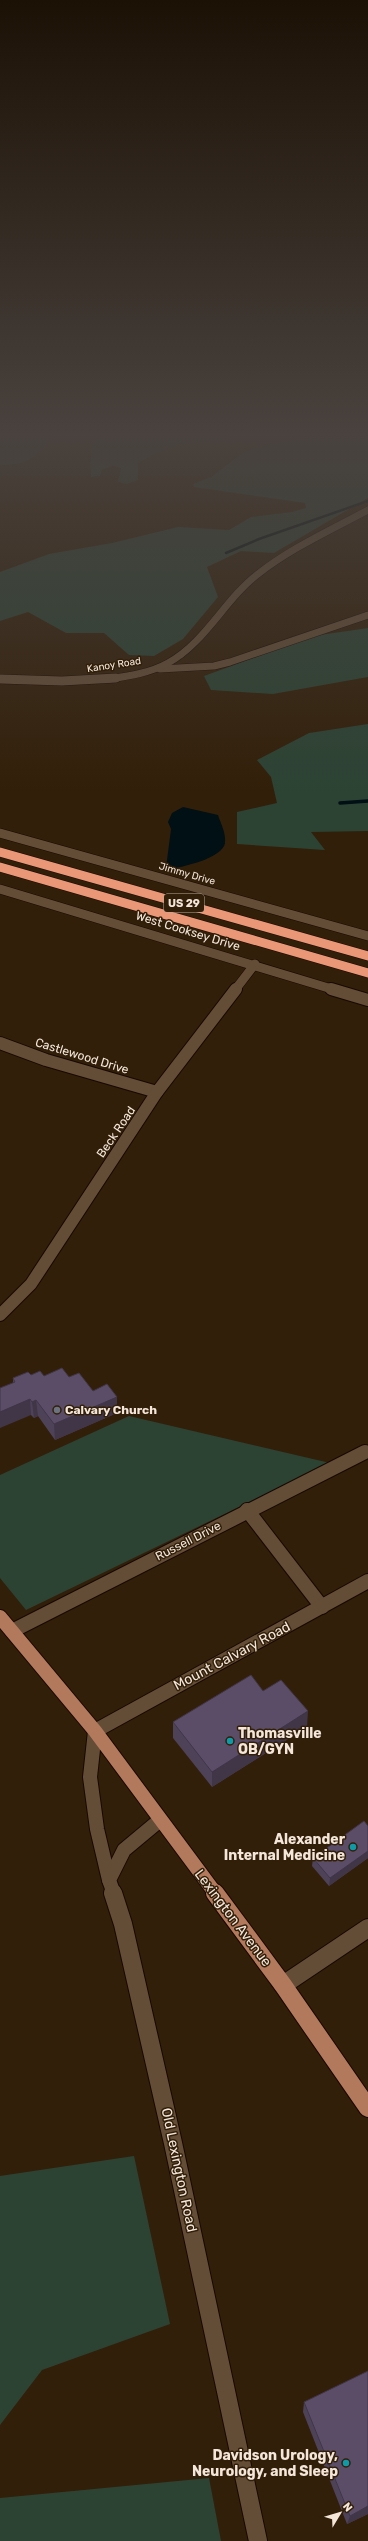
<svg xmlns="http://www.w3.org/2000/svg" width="368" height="2541" viewBox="0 0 368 2541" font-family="Rubik,sans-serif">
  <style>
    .green { fill: #2c4334 }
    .water { fill: #001014 }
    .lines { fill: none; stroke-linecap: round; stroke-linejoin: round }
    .stream-far1 { stroke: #001014; stroke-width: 2.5 }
    .stream { stroke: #001014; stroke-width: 3.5 }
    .minor-far4-casing { stroke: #190800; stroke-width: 8 }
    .minor-far3-casing { stroke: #190800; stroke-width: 10 }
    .minor-far2-casing { stroke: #190800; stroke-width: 14 }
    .minor-far1-casing { stroke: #190800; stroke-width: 16 }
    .minor-casing { stroke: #190800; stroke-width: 20 }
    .major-far1-casing { stroke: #190800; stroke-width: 16 }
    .major-casing { stroke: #190800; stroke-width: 20 }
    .highway-casing { stroke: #190800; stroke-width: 10 }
    .minor-far4 { stroke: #634d37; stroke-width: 7 }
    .minor-far3 { stroke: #634d37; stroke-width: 9 }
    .minor-far2 { stroke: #634d37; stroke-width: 12 }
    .minor-far1 { stroke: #634d37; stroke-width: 14 }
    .minor { stroke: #634d37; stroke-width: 18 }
    .major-far1 { stroke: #b3795d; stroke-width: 14 }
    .major { stroke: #b3795d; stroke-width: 18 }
    .highway { stroke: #e99776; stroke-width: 9 }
    .wall { fill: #4e4259 }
    .shaded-wall { fill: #403648 }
    .building { fill: #5b4d67; stroke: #403648 }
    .worship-dot { fill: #6b7280; stroke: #321f09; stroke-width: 1.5 }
    .culture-dot { fill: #0f9aa8; stroke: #321f09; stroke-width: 1.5 }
    .labels { text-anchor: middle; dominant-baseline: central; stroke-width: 3; stroke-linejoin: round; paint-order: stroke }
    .far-street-label { font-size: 10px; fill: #f4e7da; stroke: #321f09 }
    .shield { fill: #321f09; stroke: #baab9b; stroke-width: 1 }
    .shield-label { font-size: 11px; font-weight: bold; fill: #f4e7da }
    .street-label { font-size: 12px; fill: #f4e7da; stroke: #321f09 }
    .poi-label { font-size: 12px; font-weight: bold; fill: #f4e7da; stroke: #321f09; text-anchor: start }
    .near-street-label { font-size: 14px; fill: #f4e7da; stroke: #321f09 }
    .near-poi-label { font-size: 14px; font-weight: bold; fill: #f4e7da; stroke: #321f09; text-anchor: end }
  </style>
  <rect width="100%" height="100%" fill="#321f09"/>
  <g class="green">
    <path d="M0,435H55C36,456 30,466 0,465Z"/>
    <path d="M104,435H227L230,439C220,442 213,440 202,441C180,442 157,452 138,463V480L127,484L118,482L121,468L113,466L102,470L100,476L91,477L90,465L93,440Z"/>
    <polygon points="313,435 368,435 368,498 274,553 241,551 207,567 218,597 183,639 154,656 129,655 104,633 66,633 28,612 0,621 0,572 49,554 112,543 178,527 229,530 251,517 292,512 306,508 305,503 194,487 193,484 211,477 241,454 252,449"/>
    <polygon points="368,628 368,677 273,694 211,690 204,676 313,636"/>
    <polygon points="368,724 368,831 311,832 325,850 237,844 237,812 277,803 271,777 257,760 309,733"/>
    <polygon points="129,1416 330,1463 26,1610 0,1578 0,1475"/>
    <polygon points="134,2156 170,2324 42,2370 0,2425 0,2176"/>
    <polygon points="209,2478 221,2541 0,2541 0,2498"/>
  </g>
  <path class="water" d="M183,807L218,815C221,824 226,833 225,843C223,858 183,867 170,869L166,868L171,829L168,822L172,813Z"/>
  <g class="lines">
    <polyline class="stream-far1" points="226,553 259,539 368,501"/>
    <polyline class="stream" points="340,803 368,801"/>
    <defs>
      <g id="minor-far4">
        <polyline points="160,669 214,666 230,662 368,615"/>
        <path d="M109,679C129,676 150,673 168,663C205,643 225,599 258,574C291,548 331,530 368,510"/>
      </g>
      <g id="minor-far3">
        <polyline points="0,679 62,681 116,678"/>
        <polyline points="0,833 368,936"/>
        <polyline points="0,889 335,990"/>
        <polyline points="235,990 255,964"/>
      </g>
      <g id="minor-far2">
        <polyline points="331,989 368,1000"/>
        <polyline points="0,1043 46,1060 157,1092"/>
        <polyline points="0,1315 31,1284 157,1092 236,989"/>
      </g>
      <g id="minor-far1">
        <polyline points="247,1510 322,1607"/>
        <polyline points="12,1631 365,1452"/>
        <polyline points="109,1880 97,1829 90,1777 95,1731 368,1581"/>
        <polyline points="114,1894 109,1880 124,1850 160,1820"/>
      </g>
      <g id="minor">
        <polyline points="113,1893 123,1924 173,2143 258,2541"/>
        <polyline points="283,1985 368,1928"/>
      </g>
      <polyline id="major-far1" points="0,1617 95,1731 216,1894"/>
      <polyline id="major" points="215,1893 283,1985 368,2108"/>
      <g id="highway">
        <polyline points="0,852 368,956"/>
        <polyline points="0,867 368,973"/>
      </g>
    </defs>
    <use href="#minor-far4" class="minor-far4-casing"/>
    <use href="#minor-far3" class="minor-far3-casing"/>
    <use href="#minor-far2" class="minor-far2-casing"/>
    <use href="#minor-far1" class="minor-far1-casing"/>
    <use href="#minor" class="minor-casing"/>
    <use href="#major-far1" class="major-far1-casing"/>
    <use href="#major" class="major-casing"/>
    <use href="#highway" class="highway-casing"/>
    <use href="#minor-far4" class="minor-far4"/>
    <use href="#minor-far3" class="minor-far3"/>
    <use href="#minor-far2" class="minor-far2"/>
    <use href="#minor-far1" class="minor-far1"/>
    <use href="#minor" class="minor"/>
    <use href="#major-far1" class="major-far1"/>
    <use href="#major" class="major"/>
    <use href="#highway" class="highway"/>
  </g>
  <g class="wall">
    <polygon points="31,1375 44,1376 69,1377 93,1391 117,1413 55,1440 38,1416 34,1418 31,1415 13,1383 13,1378"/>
    <polygon points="263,1691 307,1727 212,1787 173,1738 173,1722"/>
    <polygon points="368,1826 368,1858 329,1886 312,1866 313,1858"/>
    <polygon points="304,2402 368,2514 347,2524 303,2412"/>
  </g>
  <g class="shaded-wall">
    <polygon points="117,1397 117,1413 55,1440 54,1424"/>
    <polygon points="30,1399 31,1415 0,1428 0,1412"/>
    <polygon points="36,1400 38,1416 34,1418 32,1402"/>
    <polygon points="308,1711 307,1727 212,1787 212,1772"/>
    <polygon points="368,1851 368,1858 329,1886 330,1878"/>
    <polygon points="368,2506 368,2514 347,2524 350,2516"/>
  </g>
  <g class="building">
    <polygon points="62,1368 69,1377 79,1373 93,1391 107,1384 117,1397 54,1424 36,1400 32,1402 30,1399 0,1412 0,1388 15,1382 13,1378 28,1372 31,1375 40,1371 44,1376"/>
    <polygon points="251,1675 263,1691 281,1680 308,1711 212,1772 173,1722"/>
    <polygon points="364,1821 368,1826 368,1851 330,1878 313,1858"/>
    <polygon points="368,2371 368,2506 350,2516 304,2402"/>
  </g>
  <linearGradient id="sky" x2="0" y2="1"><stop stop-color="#1c1105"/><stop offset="0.55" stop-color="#49423e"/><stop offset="1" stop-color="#49423e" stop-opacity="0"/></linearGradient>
  <rect width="368" height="790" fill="url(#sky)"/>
  <circle class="worship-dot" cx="57" cy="1410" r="4"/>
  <g class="culture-dot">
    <circle cx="230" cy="1741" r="4"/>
    <circle cx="353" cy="1847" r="4"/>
    <circle cx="346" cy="2463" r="4"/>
  </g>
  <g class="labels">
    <g class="far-street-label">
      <text transform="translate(114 665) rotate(-9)">Kanoy Road</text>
      <text transform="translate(187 874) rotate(16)">Jimmy Drive</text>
    </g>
    <rect class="shield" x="164" y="894" width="40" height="18" rx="3"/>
    <g class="shield-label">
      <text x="184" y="903">US 29</text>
    </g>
    <g class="street-label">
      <text transform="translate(188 931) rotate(17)">West Cooksey Drive</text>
      <text transform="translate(82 1056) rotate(17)">Castlewood Drive</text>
      <text transform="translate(116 1132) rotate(-56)">Beck Road</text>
      <text transform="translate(188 1541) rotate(-27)">Russell Drive</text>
    </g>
    <g class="poi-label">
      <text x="65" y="1410">Calvary Church</text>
    </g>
    <g class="near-street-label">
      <text transform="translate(232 1656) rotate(-28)">Mount Calvary Road</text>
      <text transform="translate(233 1918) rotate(53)">Lexington Avenue</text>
      <text transform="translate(179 2170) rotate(78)">Old Lexington Road</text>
    </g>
    <g class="near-poi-label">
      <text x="238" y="1733" text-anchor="start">Thomasville<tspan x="238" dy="16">OB/GYN</tspan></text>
      <text x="345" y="1839">Alexander<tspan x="345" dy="16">Internal Medicine</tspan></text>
      <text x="338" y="2455">Davidson Urology,<tspan x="338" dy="16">Neurology, and Sleep</tspan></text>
    </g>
  </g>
  <g transform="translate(340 2513) rotate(52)" stroke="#321f09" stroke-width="3" paint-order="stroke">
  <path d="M0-3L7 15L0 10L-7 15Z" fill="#f4e7da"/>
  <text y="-6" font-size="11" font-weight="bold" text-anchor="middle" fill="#f4e7da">N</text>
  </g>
</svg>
